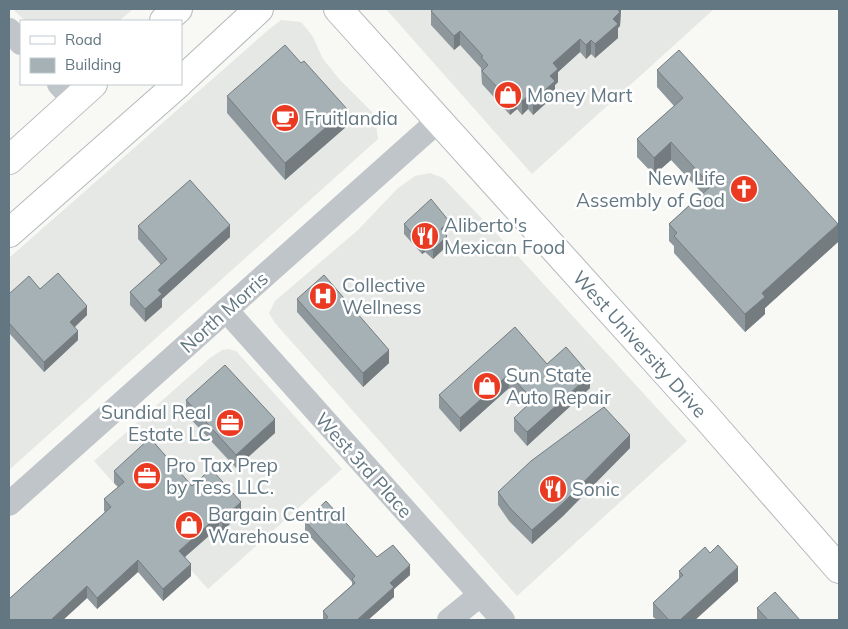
<svg xmlns="http://www.w3.org/2000/svg" width="848" height="629" viewBox="0 0 848 629" font-family="Mulish,sans-serif">
  <style>
    .built { fill: #e6e8e6 }
    .lines { fill: none; stroke-linecap: round; stroke-linejoin: round }
    .secondary-casing { stroke: #b1b9bd; stroke-width: 30 }
    .primary-casing { stroke: #b2b9bc; stroke-width: 30 }
    .street { stroke: #bfc5c8; stroke-width: 24 }
    .secondary { stroke: #fff; stroke-width: 28 }
    .primary { stroke: #fff; stroke-width: 28 }
    .wall { fill: #8e989c }
    .shaded-wall { fill: #747c7f }
    .building { fill: #a5b1b5; stroke: #747c7f }
    .labels { text-anchor: middle; dominant-baseline: central; stroke-width: 5; stroke-linejoin: round; paint-order: stroke }
    .poi-label { font-size: 19px; fill: #627782; stroke: #fff; text-anchor: start }
    .street-label { font-size: 19px; fill: #627782; stroke: #fff }
  </style>
  <rect width="100%" height="100%" fill="#f8f8f5"/>
  <g class="built">
    <polygon points="13,9 133,9 119,21 25,21"/>
    <polygon points="386,9 714,9 532,174"/>
    <polygon points="281,20 301,22 307,29 313,37 323,59 340,80 372,112 376,124 378,139 9,470 9,258 267,31"/>
    <polygon points="430,173 443,178 516,254 687,441 517,596 275,323 269,313 275,301 358,230 398,188 415,176"/>
    <polygon points="228,349 236,351 342,469 208,589 94,461 210,358 222,350"/>
  </g>
  <g class="lines">
    <defs>
      <polyline id="secondary" points="338,9 708,419 839,569"/>
      <g id="primary">
        <polyline points="164,21 178,9"/>
        <polyline points="181,81 259,9"/>
        <polyline points="9,160 93,84"/>
        <polyline points="9,233 178,84"/>
      </g>
    </defs>
    <use href="#secondary" class="secondary-casing"/>
    <use href="#primary" class="primary-casing"/>
    <g class="street">
      <polyline points="9,30 21,43"/>
      <polyline points="59,84 74,100"/>
      <polyline points="226,310 503,620"/>
      <polyline points="9,504 439,120"/>
      <polyline points="449,620 480,595"/>
    </g>
    <use href="#secondary" class="secondary"/>
    <use href="#primary" class="primary"/>
  </g>
  <g class="wall">
    <polygon points="621,9 620,26 618,28 618,38 595,58 591,54 586,59 580,52 558,72 558,82 555,85 555,95 533,115 528,109 522,115 517,109 510,115 482,84 481,68 460,45 454,50 431,25 431,11"/>
    <polygon points="657,70 838,242 765,308 765,314 745,332 674,253 674,246 669,241 669,224 702,193 671,160 654,175 637,157 637,139 674,106 657,87"/>
    <polygon points="227,96 347,126 285,180 227,113"/>
    <polygon points="404,224 449,231 446,234 447,246 433,259 425,252 422,254 404,234"/>
    <polygon points="138,226 230,237 162,299 162,307 145,322 130,305 130,292 161,265 138,239"/>
    <polygon points="40,289 87,315 75,327 78,340 44,372 9,333 9,294"/>
    <polygon points="297,299 389,363 363,387 297,312"/>
    <polygon points="547,364 590,388 527,446 514,431 514,418 526,407 509,388 460,432 439,408 439,395"/>
    <polygon points="186,400 275,433 236,468 186,414"/>
    <polygon points="630,448 563,516 532,544 509,521 498,505 498,492"/>
    <polygon points="114,471 192,486 241,514 222,531 219,527 185,557 191,576 163,601 138,572 97,609 87,598 63,620 9,620 9,599 105,512 104,511 104,499 118,487 114,483"/>
    <polygon points="305,521 377,557 410,575 394,589 394,597 368,620 323,620 323,611 352,585 352,582 305,531"/>
    <polygon points="679,571 738,581 695,620 657,620 653,617 653,603 679,579"/>
    <polygon points="757,608 800,620 757,620"/>
  </g>
  <g class="shaded-wall">
    <polygon points="615,9 621,9 620,26 618,28 618,38 595,58 595,44 613,19"/>
    <polygon points="460,31 460,45 454,50 454,36"/>
    <polygon points="580,39 580,52 558,72 558,82 555,85 555,95 533,115 533,101 550,76 553,63"/>
    <polygon points="591,40 591,54 586,59 586,45"/>
    <polygon points="517,95 517,109 510,115 510,101"/>
    <polygon points="528,96 528,109 522,115 522,101"/>
    <polygon points="347,109 347,126 285,180 285,163"/>
    <polygon points="671,142 671,160 654,175 654,158"/>
    <polygon points="449,221 449,231 441,239 441,229"/>
    <polygon points="838,224 838,242 765,308 765,314 745,332 745,314 762,293"/>
    <polygon points="230,225 230,237 162,299 162,307 145,322 145,309 158,290"/>
    <polygon points="447,236 447,246 433,259 433,250"/>
    <polygon points="425,242 425,252 422,254 422,245"/>
    <polygon points="87,306 87,315 70,331 70,322"/>
    <polygon points="78,331 78,340 44,372 44,362"/>
    <polygon points="389,350 389,363 363,387 363,373"/>
    <polygon points="509,374 509,388 460,432 460,418"/>
    <polygon points="590,375 590,388 527,446 527,432"/>
    <polygon points="275,419 275,433 236,468 236,455"/>
    <polygon points="630,435 630,448 563,516 532,544 532,530"/>
    <polygon points="241,502 241,514 222,531 222,519"/>
    <polygon points="219,515 219,527 179,562 179,551"/>
    <polygon points="138,560 138,572 97,609 97,598"/>
    <polygon points="191,564 191,576 163,601 163,589"/>
    <polygon points="410,565 410,575 394,589 394,597 368,620 357,620 390,583"/>
    <polygon points="738,567 738,581 695,620 680,620"/>
    <polygon points="87,586 87,598 63,620 51,620"/>
  </g>
  <g class="building">
    <polygon points="434,9 617,9 620,12 613,19 618,24 595,44 591,40 586,45 580,39 553,63 558,69 550,76 555,81 533,101 528,96 522,101 517,95 510,101 482,71 488,65 481,57 483,56 460,31 454,36 431,11"/>
    <polygon points="285,45 301,63 304,61 347,109 285,163 227,96"/>
    <polygon points="679,50 838,224 762,293 765,297 745,314 674,236 677,233 669,224 711,186 671,142 654,158 637,139 683,98 657,70"/>
    <polygon points="190,180 230,225 158,290 162,294 145,309 130,292 167,259 138,226"/>
    <polygon points="431,199 449,221 441,229 447,236 433,250 425,242 422,245 404,224"/>
    <polygon points="58,273 87,306 70,322 78,331 44,362 9,323 9,294 29,276 40,289"/>
    <polygon points="324,275 389,350 363,373 297,299"/>
    <polygon points="515,327 547,364 566,347 590,375 527,432 514,418 533,400 509,374 460,418 439,395"/>
    <polygon points="225,365 275,419 236,455 186,400"/>
    <polygon points="604,407 630,435 563,503 532,530 509,507 498,492 531,461"/>
    <polygon points="150,438 192,486 211,469 241,502 222,519 219,515 179,551 191,564 163,589 138,560 97,598 87,586 51,620 47,620 47,619 46,620 9,620 9,598 9,599 111,507 104,499 124,482 114,471"/>
    <polygon points="326,501 377,557 393,545 410,565 390,583 394,587 357,620 325,620 328,617 323,611 355,583 352,579 355,576 305,521"/>
    <polygon points="718,545 738,567 680,620 669,620 653,603 683,575 679,571 705,547 710,553"/>
    <polygon points="775,592 800,620 768,620 757,608"/>
  </g>
  <defs>
    <symbol id="shop-disc" viewBox="-11 -11 22 22"><circle r="9.5" fill="#eb3a22" stroke="#fff"/><path d="M-5-2.5h2.3a2.7 3.5 0 0 1 5.4 0H5L5.5 6h-11ZM-1.5-2.5h3a1.5 2.3 0 0 0-3 0Z" fill="#fff"/></symbol>
    <symbol id="cafe-disc" viewBox="-11 -11 22 22"><circle r="9.5" fill="#eb3a22" stroke="#fff"/><path d="M-5.5-4.5H6V0H3Q3 3.5 0 3.5H-2.5Q-5.5 3.5-5.5 0ZM3-3.2v2h1.7v-2ZM-6 4.5H4V6H-6Z" fill="#fff"/></symbol>
    <symbol id="church-disc" viewBox="-11 -11 22 22"><circle r="9.5" fill="#eb3a22" stroke="#fff"/><path d="M-1.2-6h2.4v3.5h3.3v2.4h-3.3V6h-2.4V-.1h-3.3v-2.4h3.3Z" fill="#fff"/></symbol>
    <symbol id="restaurant-disc" viewBox="-11 -11 22 22"><circle r="9.5" fill="#eb3a22" stroke="#fff"/><path d="M-5-6h1v4h1v-4h1v4h1v-4h1v5L-1.5 .5V6h-2V.5L-5-1ZM5-6V6H3V1.5H1.5Q1.5-4 5-6Z" fill="#fff"/></symbol>
    <symbol id="hospital-disc" viewBox="-11 -11 22 22"><circle r="9.5" fill="#eb3a22" stroke="#fff"/><path d="M-5-5h3v3.5h4V-5h3V5h-3V1.5h-4V5h-3Z" fill="#fff"/></symbol>
    <symbol id="office-disc" viewBox="-11 -11 22 22"><circle r="9.5" fill="#eb3a22" stroke="#fff"/><path d="M-6-3h4V-5.5h4V-3h4V5H-6ZM-1-4.5V-3h2v-1.5ZM-6 0V1H6V0Z" fill="#fff"/></symbol>
  </defs>
  <g fill-rule="evenodd">
    <use href="#shop-disc" x="492" y="79" width="32" height="32"/>
    <use href="#cafe-disc" x="269" y="102" width="32" height="32"/>
    <use href="#church-disc" x="728" y="173" width="32" height="32"/>
    <use href="#restaurant-disc" x="409" y="220" width="32" height="32"/>
    <use href="#hospital-disc" x="307" y="280" width="32" height="32"/>
    <use href="#shop-disc" x="471" y="370" width="32" height="32"/>
    <use href="#office-disc" x="214" y="407" width="32" height="32"/>
    <use href="#office-disc" x="131" y="460" width="32" height="32"/>
    <use href="#restaurant-disc" x="537" y="473" width="32" height="32"/>
    <use href="#shop-disc" x="173" y="509" width="32" height="32"/>
  </g>
  <g class="labels">
    <g class="poi-label">
      <text x="527" y="95">Money Mart</text>
      <text x="304" y="118">Fruitlandia</text>
      <text x="725" y="178" text-anchor="end">New Life<tspan x="725" dy="22">Assembly of God</tspan></text>
      <text x="444" y="225">Aliberto's<tspan x="444" dy="22">Mexican Food</tspan></text>
      <text x="342" y="285">Collective<tspan x="342" dy="22">Wellness</tspan></text>
      <text x="506" y="375">Sun State<tspan x="506" dy="22">Auto Repair</tspan></text>
      <text x="211" y="412" text-anchor="end">Sundial Real<tspan x="211" dy="22">Estate LC</tspan></text>
      <text x="166" y="465">Pro Tax Prep<tspan x="166" dy="22">by Tess LLC.</tspan></text>
      <text x="572" y="489">Sonic</text>
      <text x="208" y="514">Bargain Central<tspan x="208" dy="22">Warehouse</tspan></text>
    </g>
    <g class="street-label">
      <text transform="translate(224 312) rotate(-42)">North Morris</text>
      <text transform="translate(640 344) rotate(48)">West University Drive</text>
      <text transform="translate(364 465) rotate(48)">West 3rd Place</text>
    </g>
  </g>
  <rect width="848" height="629" fill="none" stroke="#627782" stroke-width="20"/>
  <rect x="20" y="20" width="162" height="65" fill="#ffffff" stroke="#c0c9cd"/>
  <rect x="30" y="36" width="25" height="8" fill="#ffffff" stroke="#c0c9cd"/>
  <text x="65" y="45" font-size="15" fill="#627782">Road</text>
  <rect x="30" y="58" width="25" height="15" fill="#a5b1b5" stroke="#c0c9cd"/>
  <text x="65" y="70" font-size="15" fill="#627782">Building</text>
</svg>
